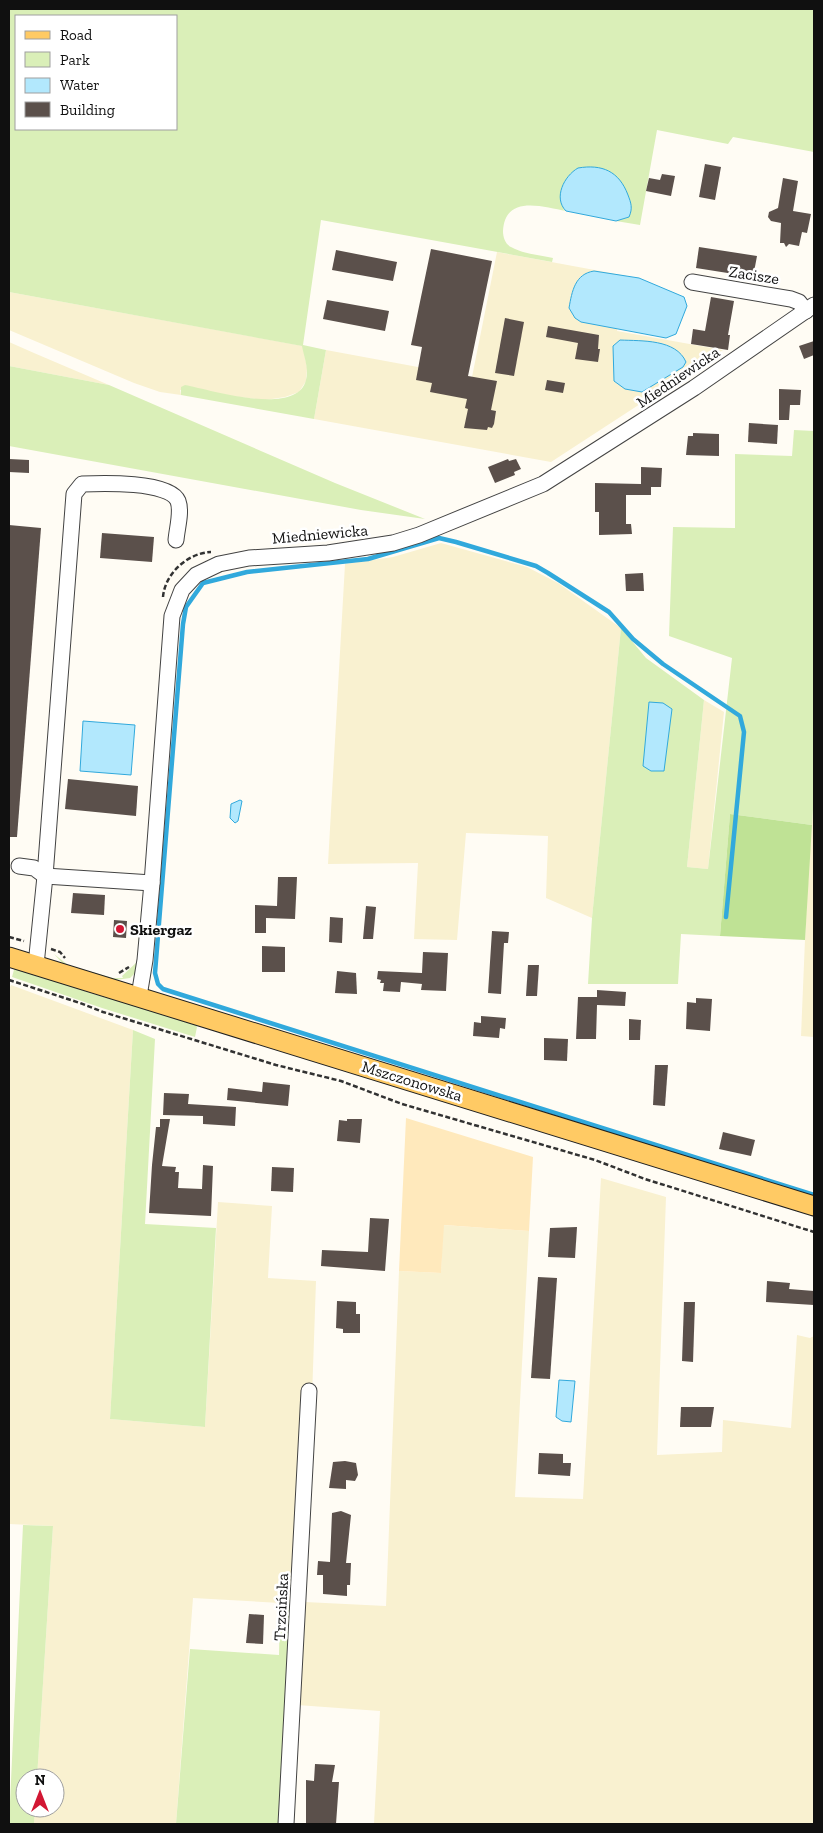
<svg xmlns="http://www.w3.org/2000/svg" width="823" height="1833" viewBox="0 0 823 1833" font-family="'Zilla Slab',serif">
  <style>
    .farmland { fill: #f9f1d0 }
    .green { fill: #daefb8; fill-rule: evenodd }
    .forest { fill: #bfe295 }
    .sand { fill: #ffe9bc }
    .water { fill: #b2e8fd; stroke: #31a9dc }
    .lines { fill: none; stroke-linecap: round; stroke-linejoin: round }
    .stream { stroke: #31a9dc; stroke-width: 4.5 }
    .building { fill: #5b504b }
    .minor-casing { stroke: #434343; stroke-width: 17 }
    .major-casing { stroke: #212121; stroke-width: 21 }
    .path { stroke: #323232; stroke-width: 2.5; stroke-dasharray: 5 2.5; stroke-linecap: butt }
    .minor { stroke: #fff; stroke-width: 15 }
    .major { stroke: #ffca64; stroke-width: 19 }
    .poi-dot { fill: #d21733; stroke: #fff; stroke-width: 2 }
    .labels { text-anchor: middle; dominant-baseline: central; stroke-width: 5; stroke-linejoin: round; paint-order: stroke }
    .street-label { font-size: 16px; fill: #101010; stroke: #fff }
    .poi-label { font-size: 16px; font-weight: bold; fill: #101010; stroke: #fff; text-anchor: start }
  </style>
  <rect width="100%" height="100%" fill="#fffcf4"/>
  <g class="farmland">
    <polygon points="497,252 627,276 617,331 723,350 551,462 314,419 326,350 472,377"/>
    <polygon points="9,292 303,346 307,368 306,381 299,392 285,397 265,400 180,390 181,395 160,392 134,383 9,330"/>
    <polygon points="9,342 34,353 109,385 9,366"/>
    <polygon points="441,543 527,567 558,583 621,628 592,918 546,898 548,836 466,833 457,940 414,939 418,863 328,864 345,564 393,557"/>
    <polygon points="704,700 724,712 708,869 687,867"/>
    <polygon points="814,794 814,1037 801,1036 807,891"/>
    <polygon points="11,985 133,1030 110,1419 205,1427 218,1202 272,1206 268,1278 316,1281 305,1602 386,1606 399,1271 441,1273 443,1225 529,1231 515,1497 583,1499 601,1178 666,1197 657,1455 722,1452 723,1420 791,1428 797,1335 810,1338 814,1336 814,1824 374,1824 380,1711 297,1705 305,1602 280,1603 193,1598 176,1824 34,1824 35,1808 55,1808 55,1778 37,1778 53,1526 9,1524 9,989"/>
  </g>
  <g class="green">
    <path d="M9,9H814V152L733,137L728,144L657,130L640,225L616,221L629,217L563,209L566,211C543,207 505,194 503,231C503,237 505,244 511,247C523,254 540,255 553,258L552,262L321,220L303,345L326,350L314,419L181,395V387L185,385C211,390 297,417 306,380C309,368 304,357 302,346L9,292ZM16,16H176V129H16Z"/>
    <polygon points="9,366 109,385 335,483 425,519 361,510 9,446"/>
    <polygon points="794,430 814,431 814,794 812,825 730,814 720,936 681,934 678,984 588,984 592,918 621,628 646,658 704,700 687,867 708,869 732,658 669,636 673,527 735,528 735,454 792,456"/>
    <polygon points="142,897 137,971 130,978 116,980 65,966 54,954 68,965 113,978 123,978 122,976 137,962"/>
    <polygon points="15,966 90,993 195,1023 197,1027 195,1037 102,1008 12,977"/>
    <polygon points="133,1030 155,1039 145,1224 216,1228 205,1427 110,1419"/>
    <polygon points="23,1525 53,1526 37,1778 25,1778 25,1808 35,1808 34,1824 9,1824"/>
    <polygon points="305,1602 291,1824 176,1824 190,1649 279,1655 280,1603"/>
  </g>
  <polygon class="forest" points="730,814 812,825 805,940 720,936"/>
  <polygon class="sand" points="406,1118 533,1157 529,1231 444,1225 441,1273 399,1271"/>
  <g class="water">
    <path d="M578,168C602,164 619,171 628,195C631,203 633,208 629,217L616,221L566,211C553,198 564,176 578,168Z"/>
    <path d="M594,271L639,278L684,297L687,306L676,334L666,338L581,322L575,318L569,308C572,291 575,274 594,271Z"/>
    <path d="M620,340C642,341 676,339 686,362L683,367L642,392L625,389L614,381L613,346Z"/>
    <polygon points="649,702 663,703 672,709 664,771 651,771 643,766"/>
    <polygon points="83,721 135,725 131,775 80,771"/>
    <polygon points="240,800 242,801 238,821 235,823 230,818 231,804"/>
    <polygon points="559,1380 575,1381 571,1422 562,1421 556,1417"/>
  </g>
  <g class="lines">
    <polyline class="stream" points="726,917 744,732 740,716 663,664 633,639 609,612 548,573 536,566 456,542 439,538 368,559 247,572 203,583 186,607 183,624 155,973 158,984 163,989 814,1195"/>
  </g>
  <g class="building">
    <polygon points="705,164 721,167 715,200 699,197"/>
    <polygon points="662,174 675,176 671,196 646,191 649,178 660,180"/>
    <polygon points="783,178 798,181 793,211 811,214 807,233 802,232 799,246 789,244 786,247 784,243 780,243 781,223 771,221 768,217 769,212 778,208"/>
    <polygon points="699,247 757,256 753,277 696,268"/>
    <polygon points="431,249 492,261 468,376 497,381 491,410 496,411 494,424 492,428 488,427 487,430 464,428 468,409 465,408 467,399 430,392 432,383 416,380 422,347 411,345"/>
    <polygon points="336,250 397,262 393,281 332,270"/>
    <polygon points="711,297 734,301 728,335 730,335 728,350 691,344 693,329 705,331"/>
    <polygon points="327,300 389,311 385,331 323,319"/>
    <polygon points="505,318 524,322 514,376 495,373"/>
    <polygon points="548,326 599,335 598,349 600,349 598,362 575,359 578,343 546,337"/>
    <polygon points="814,341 814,355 804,359 799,346"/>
    <polygon points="547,380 565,383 563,393 545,390"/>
    <polygon points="779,389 801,390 800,405 790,405 789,420 779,420"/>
    <polygon points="749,423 778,425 777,444 748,442"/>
    <polygon points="693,433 719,434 719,456 686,455 688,436 693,436"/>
    <polygon points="9,459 29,460 29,473 9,472"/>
    <polygon points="508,459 509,461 516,459 521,469 514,472 515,475 495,483 488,467"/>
    <polygon points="641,467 662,468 661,487 651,487 651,495 626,495 626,524 631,524 632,534 599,535 599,512 595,512 595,483 641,484"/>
    <polygon points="9,525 41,528 17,837 9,837"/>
    <polygon points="102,533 154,537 152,562 100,558"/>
    <polygon points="643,573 644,591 626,591 625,574"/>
    <polygon points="68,779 138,786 136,816 65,809"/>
    <polygon points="278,877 297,877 295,919 266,918 266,933 255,933 255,905 277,906"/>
    <polygon points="73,893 105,895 104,915 71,913"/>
    <polygon points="366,906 376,907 373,939 363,939"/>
    <polygon points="330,917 343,918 342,943 329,942"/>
    <polygon points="114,920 127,921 126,938 113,937"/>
    <polygon points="492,931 509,932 508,943 504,943 501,994 488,993"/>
    <polygon points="262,946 285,947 285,972 262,972"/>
    <polygon points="423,952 448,953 446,991 421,990 422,984 401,982 400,992 383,991 384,983 380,983 381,980 377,979 378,971 422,973"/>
    <polygon points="528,965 539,965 537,996 526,996"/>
    <polygon points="337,971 356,973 357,994 335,993"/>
    <polygon points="597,990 626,992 625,1006 597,1005 596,1039 576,1039 578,997 597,997"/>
    <polygon points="696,998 712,999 710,1031 686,1029 687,1002 696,1003"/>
    <polygon points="481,1016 506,1018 505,1029 500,1028 499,1038 473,1036 474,1022 481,1023"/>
    <polygon points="629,1019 641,1020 640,1040 629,1040"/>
    <polygon points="544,1038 568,1039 567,1061 544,1060"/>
    <polygon points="655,1065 668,1065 665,1106 653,1105"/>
    <polygon points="263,1082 290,1085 288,1106 227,1100 228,1088 262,1092"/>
    <polygon points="164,1093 189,1094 188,1104 236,1107 235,1126 203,1124 203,1116 163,1115"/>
    <polygon points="160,1119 170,1119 162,1166 176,1167 175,1172 179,1172 178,1188 202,1189 203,1165 213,1166 211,1216 149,1213 152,1165 156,1127 160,1127"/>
    <polygon points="347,1119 362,1119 360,1143 337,1141 339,1120 347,1121"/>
    <polygon points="723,1132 755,1140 751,1156 719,1149"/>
    <polygon points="272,1167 294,1168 293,1192 271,1191"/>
    <polygon points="370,1218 389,1219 385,1271 321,1266 322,1250 368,1252"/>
    <polygon points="577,1227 575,1258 548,1257 550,1228"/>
    <polygon points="538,1277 557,1278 550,1379 531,1378"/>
    <polygon points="767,1281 790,1283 789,1289 814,1291 814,1305 766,1302"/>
    <polygon points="337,1301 356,1302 356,1314 360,1314 360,1333 343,1333 343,1329 336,1328"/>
    <polygon points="684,1302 695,1302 693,1362 682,1361"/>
    <polygon points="681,1407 714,1407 711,1427 680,1427"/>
    <polygon points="539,1453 563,1454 563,1463 571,1463 570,1476 538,1474"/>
    <polygon points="345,1461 356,1463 358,1475 355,1481 346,1480 346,1489 329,1488 333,1462"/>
    <polygon points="341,1511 351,1515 346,1563 351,1563 350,1585 347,1585 347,1596 323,1594 323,1575 317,1575 318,1561 330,1562 332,1513"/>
    <polygon points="249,1614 264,1615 263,1644 246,1643"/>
    <polygon points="315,1764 335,1765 332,1782 339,1782 336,1824 306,1824 306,1780 314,1781"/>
  </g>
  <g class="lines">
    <defs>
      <g id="minor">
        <polyline points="692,282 791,299 799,302 806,311"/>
        <polyline points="19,866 34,868 45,876 152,883"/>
        <path d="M36,965L45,876L74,494L82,484C101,483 170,481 178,501C182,512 177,528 176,540"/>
        <polyline points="139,996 145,960 152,883 172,616 182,590 196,575 219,564 249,558 328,553 393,543 419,535 543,484 694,388 814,305"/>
        <polyline points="286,1824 309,1391"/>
      </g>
      <polyline id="major" points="9,957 814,1206"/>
    </defs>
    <use href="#minor" class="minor-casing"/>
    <use href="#major" class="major-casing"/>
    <g class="path">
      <path d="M163,597C165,573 188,553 211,552"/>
      <polyline points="9,937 24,941"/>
      <polyline points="51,949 60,952 65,958"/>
      <polyline points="119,973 129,967"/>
      <polyline points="9,980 80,1003 103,1012 276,1065 341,1081 402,1104 595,1160 645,1179 814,1232"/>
    </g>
    <use href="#minor" class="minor"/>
    <use href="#major" class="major"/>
  </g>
  <circle class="poi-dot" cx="120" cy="929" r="5"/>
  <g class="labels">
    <g class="street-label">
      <text transform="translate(754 275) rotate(9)">Zacisze</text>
      <text transform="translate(678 377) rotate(-34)">Miedniewicka</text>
      <text transform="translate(320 534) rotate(-5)">Miedniewicka</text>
      <text transform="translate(412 1081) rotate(17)">Mszczonowska</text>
      <text transform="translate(281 1607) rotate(-87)">Trzcińska</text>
    </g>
    <g class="poi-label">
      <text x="130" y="929">Skiergaz</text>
    </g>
  </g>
  <rect width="823" height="1833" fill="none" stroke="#101010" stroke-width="20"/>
  <rect x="15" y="15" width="162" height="115" fill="#ffffff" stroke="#9f9f9f"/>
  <rect x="25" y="31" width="25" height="8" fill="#ffca64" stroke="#9f9f9f"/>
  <text x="60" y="40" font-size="15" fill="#101010">Road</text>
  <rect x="25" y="52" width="25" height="15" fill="#daefb8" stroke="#9f9f9f"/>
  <text x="60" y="65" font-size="15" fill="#101010">Park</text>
  <rect x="25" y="78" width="25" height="15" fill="#b2e8fd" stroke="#9f9f9f"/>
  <text x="60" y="90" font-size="15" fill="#101010">Water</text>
  <rect x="25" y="102" width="25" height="15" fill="#5b504b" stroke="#9f9f9f"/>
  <text x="60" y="115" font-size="15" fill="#101010">Building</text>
  <g transform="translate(40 1793)"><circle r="24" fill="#ffffff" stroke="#9f9f9f"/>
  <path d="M0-4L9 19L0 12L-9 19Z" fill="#d21733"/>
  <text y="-8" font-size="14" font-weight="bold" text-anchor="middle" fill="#101010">N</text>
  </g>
</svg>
